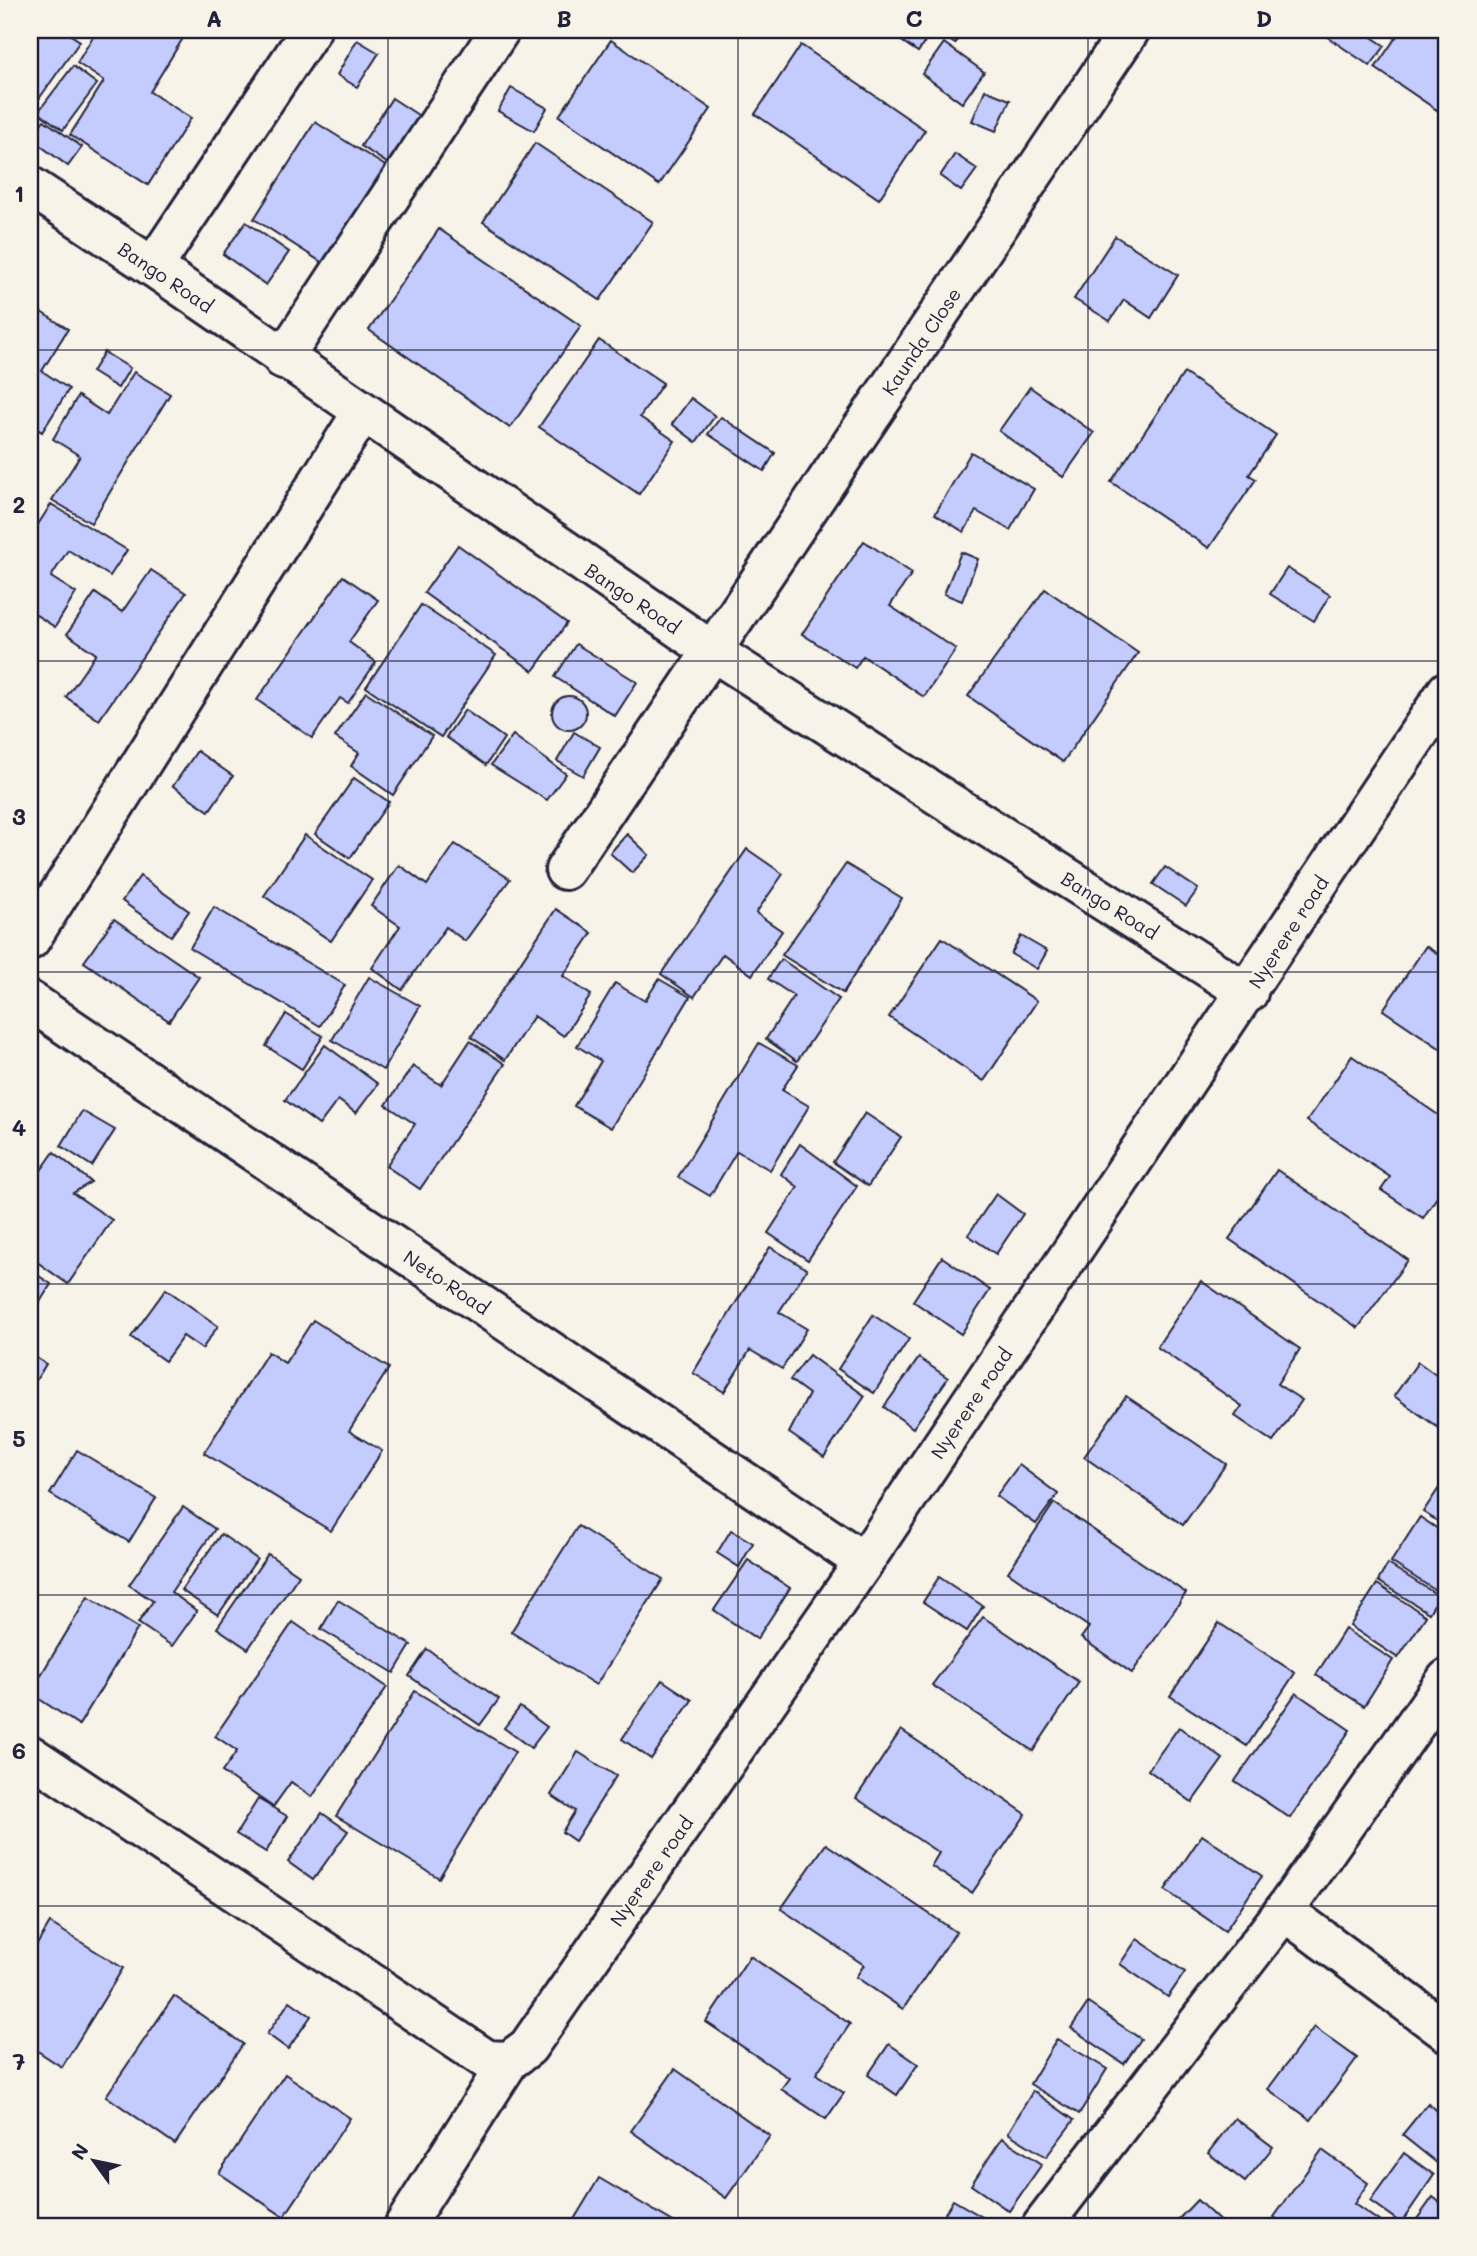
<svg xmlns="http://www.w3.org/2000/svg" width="1477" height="2256" viewBox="0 0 1477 2256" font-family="Mali,sans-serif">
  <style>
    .building { fill: #c4ccfe; stroke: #22223b; stroke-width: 2 }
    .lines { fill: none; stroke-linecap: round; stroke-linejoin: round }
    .minor-casing { stroke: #22223b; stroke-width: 44 }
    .tertiary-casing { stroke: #22223b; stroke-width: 44 }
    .minor { stroke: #f7f3e8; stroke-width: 38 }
    .tertiary { stroke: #f7f3e8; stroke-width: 38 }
    .grid { fill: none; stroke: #22223b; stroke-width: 2; stroke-opacity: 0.55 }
    .labels { text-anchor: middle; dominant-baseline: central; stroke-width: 5; stroke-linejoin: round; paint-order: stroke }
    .street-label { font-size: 19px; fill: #22223b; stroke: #f7f3e8 }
    .neatline { fill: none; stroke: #22223b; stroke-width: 2.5 }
    .grid-label { font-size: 23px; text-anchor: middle; font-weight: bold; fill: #22223b }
  </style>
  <rect width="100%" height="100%" fill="#f7f3e8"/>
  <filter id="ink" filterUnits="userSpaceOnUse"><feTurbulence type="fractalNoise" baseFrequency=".0143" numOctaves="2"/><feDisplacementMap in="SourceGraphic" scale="14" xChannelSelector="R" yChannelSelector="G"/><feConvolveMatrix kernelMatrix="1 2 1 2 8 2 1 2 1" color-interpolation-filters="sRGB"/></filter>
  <g filter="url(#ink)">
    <g class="building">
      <polygon points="30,30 63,30 80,41 31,110"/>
      <polygon points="97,30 120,30 132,37 136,30 188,30 150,92 191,118 148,185 70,135 104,81 77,63"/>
      <polygon points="885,30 965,30 955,44 933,30 918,52"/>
      <polygon points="1317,30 1361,30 1385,46 1370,66"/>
      <polygon points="1401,30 1447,30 1447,96 1437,110 1375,68"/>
      <polygon points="357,40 379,53 357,87 337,75"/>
      <polygon points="611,40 711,109 659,185 559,116"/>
      <polygon points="944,43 984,72 962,103 922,74"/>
      <polygon points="801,45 925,130 879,199 755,114"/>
      <polygon points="73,66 97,84 63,130 38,112"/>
      <polygon points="511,88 547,108 534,131 498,111"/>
      <polygon points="985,90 1010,100 996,131 972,121"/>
      <polygon points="392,98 421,117 390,165 361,146"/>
      <polygon points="44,120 82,147 68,166 30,138"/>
      <polygon points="315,122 387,167 326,265 254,219"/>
      <polygon points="535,143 653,222 600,300 483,222"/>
      <polygon points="955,154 977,169 961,191 940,176"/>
      <polygon points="246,222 289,252 266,285 223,254"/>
      <polygon points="439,229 581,326 510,428 369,330"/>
      <polygon points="1115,236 1178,275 1151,318 1124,300 1110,321 1074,299"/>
      <polygon points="33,307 68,329 42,371 69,389 42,432 30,424 30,312"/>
      <polygon points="599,340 663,383 640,417 675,441 639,494 539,427"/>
      <polygon points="104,352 130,368 118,388 92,372"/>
      <polygon points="134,372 170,394 91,523 52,500 80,456 53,439 78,396 107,415"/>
      <polygon points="1184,373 1276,435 1249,475 1256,479 1209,548 1111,482"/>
      <polygon points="1030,387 1094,433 1063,477 999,431"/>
      <polygon points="691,398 715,416 696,442 672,424"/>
      <polygon points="721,417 775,453 764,471 708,434"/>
      <polygon points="971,452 1034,489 1010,530 976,511 964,532 935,514"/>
      <polygon points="51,504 127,550 110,576 68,550 51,577 76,593 55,627 30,611 30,537"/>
      <polygon points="864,541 912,573 890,606 956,649 924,697 863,656 855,668 802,634"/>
      <polygon points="458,545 567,623 533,671 424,593"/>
      <polygon points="961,552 978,559 962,601 944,594"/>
      <polygon points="1287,568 1330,595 1314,621 1270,594"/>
      <polygon points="151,570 186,593 99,720 66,697 96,654 67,634 95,593 122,612"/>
      <polygon points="343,576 378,600 349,642 376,662 348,703 340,698 312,738 257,700"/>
      <polygon points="1045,589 1138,653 1063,762 968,696"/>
      <polygon points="421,605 496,655 441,737 366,687"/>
      <polygon points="576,644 637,682 615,716 555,677"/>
      <polygon points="366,692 432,736 393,795 351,766 359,753 335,737"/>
      <circle cx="569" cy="713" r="17"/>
      <polygon points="465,710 504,738 486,765 446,737"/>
      <polygon points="574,732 600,747 583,776 557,761"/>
      <polygon points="513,735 566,774 547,800 491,765"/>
      <polygon points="197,751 233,776 209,811 173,786"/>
      <polygon points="354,778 389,802 350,858 315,834"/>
      <polygon points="627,834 649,855 632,873 610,853"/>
      <polygon points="305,835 372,880 331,941 264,896"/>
      <polygon points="455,844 510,879 465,941 446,927 402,990 372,968 400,926 371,906 399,865 427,885"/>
      <polygon points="747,849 783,874 756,913 782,931 752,975 723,954 694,997 661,974"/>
      <polygon points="846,864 902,898 843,993 782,955"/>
      <polygon points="1165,867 1198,889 1186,906 1153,884"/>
      <polygon points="140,876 189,911 171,936 122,901"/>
      <polygon points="214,907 345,985 320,1026 190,948"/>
      <polygon points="556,909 592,933 563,976 591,995 564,1036 534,1016 505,1060 471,1037"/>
      <polygon points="114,919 199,977 169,1021 84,962"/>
      <polygon points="1021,936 1047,951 1037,969 1011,954"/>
      <polygon points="942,938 1037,1001 984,1081 889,1017"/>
      <polygon points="1426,946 1447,960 1447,1053 1383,1010"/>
      <polygon points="781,959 839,999 797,1061 766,1039 794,996 768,979"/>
      <polygon points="369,977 420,1006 383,1070 332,1040"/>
      <polygon points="659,979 690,997 611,1128 574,1106 601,1061 577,1046 615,983 645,1001"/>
      <polygon points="286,1014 323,1036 302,1069 266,1046"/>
      <polygon points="470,1041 505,1064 420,1189 386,1166 415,1124 386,1105 413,1066 441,1085"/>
      <polygon points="759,1043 798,1065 782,1090 809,1106 770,1170 737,1151 710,1196 678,1177"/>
      <polygon points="325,1045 378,1084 356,1113 338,1100 319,1125 285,1100"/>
      <polygon points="1352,1056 1447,1121 1447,1135 1438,1149 1447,1155 1447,1182 1423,1218 1381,1190 1390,1177 1307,1121"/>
      <polygon points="82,1111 115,1130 92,1166 61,1146"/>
      <polygon points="865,1113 901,1137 868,1186 833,1162"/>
      <polygon points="800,1144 857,1186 808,1260 768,1233 798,1187 781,1174"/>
      <polygon points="54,1152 91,1182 73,1193 112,1220 68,1284 30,1257 30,1186"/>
      <polygon points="1277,1170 1408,1260 1358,1328 1229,1239"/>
      <polygon points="996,1194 1023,1214 996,1254 968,1235"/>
      <polygon points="770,1247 807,1269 779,1312 807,1329 782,1369 750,1350 724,1392 693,1373"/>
      <polygon points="942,1257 990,1290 961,1334 913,1301"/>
      <polygon points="30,1270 51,1284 32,1315 30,1313"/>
      <polygon points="1201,1281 1300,1349 1277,1384 1302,1400 1273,1442 1235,1416 1242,1406 1157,1347"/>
      <polygon points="166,1289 218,1326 202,1349 183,1336 165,1361 131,1337"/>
      <polygon points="873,1315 909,1339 874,1393 838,1369"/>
      <polygon points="313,1320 389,1368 349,1431 382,1451 331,1531 204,1453 268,1352 285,1363"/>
      <polygon points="30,1354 46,1364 30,1390"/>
      <polygon points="809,1355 865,1396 824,1457 789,1433 809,1394 790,1380"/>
      <polygon points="919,1358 948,1378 913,1428 884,1407"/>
      <polygon points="1418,1362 1447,1383 1447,1434 1394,1396"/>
      <polygon points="1126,1396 1226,1464 1183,1525 1084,1457"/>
      <polygon points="77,1450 156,1498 129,1542 50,1494"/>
      <polygon points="1019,1465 1058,1494 1036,1524 996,1496"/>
      <polygon points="1447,1476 1447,1527 1423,1512"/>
      <polygon points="1054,1503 1186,1593 1132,1673 1081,1638 1089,1627 1008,1572"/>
      <polygon points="183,1507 215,1529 171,1592 197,1611 172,1646 138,1623 153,1601 129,1585"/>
      <polygon points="1420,1517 1447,1535 1447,1585 1441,1594 1391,1562"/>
      <polygon points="578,1526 663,1579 596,1685 511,1632"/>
      <polygon points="731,1530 753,1543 739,1567 717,1553"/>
      <polygon points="221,1534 257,1559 218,1615 181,1590"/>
      <polygon points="268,1554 299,1575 248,1649 217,1628"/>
      <polygon points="748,1560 790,1588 757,1639 714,1610"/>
      <polygon points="1388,1564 1439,1596 1429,1613 1378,1581"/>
      <polygon points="939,1577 983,1606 967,1631 923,1602"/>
      <polygon points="1377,1584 1426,1616 1398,1658 1350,1626"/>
      <polygon points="88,1597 138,1628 79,1725 30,1693"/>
      <polygon points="338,1600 411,1645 394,1673 321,1629"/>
      <polygon points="983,1617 1079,1682 1033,1751 932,1685"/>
      <polygon points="293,1622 387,1687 312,1797 291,1782 273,1807 222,1772 237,1751 215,1736"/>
      <polygon points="1219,1623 1295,1673 1247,1746 1170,1696"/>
      <polygon points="1345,1629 1393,1660 1364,1706 1316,1675"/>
      <polygon points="427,1649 499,1699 480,1725 409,1676"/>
      <polygon points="662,1680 692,1700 651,1759 622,1739"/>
      <polygon points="415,1691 515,1752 439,1878 336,1816"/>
      <polygon points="1296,1693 1350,1730 1290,1818 1235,1781"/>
      <polygon points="520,1707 547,1727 531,1748 504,1728"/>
      <polygon points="1179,1727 1223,1759 1192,1802 1148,1770"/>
      <polygon points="901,1730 1026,1814 972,1893 931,1866 939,1853 856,1798"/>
      <polygon points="578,1752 616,1776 575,1841 562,1832 575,1811 551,1795"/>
      <polygon points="258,1799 287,1816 266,1852 236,1834"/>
      <polygon points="322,1813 348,1831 313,1880 288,1862"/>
      <polygon points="1202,1835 1262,1876 1225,1931 1165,1890"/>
      <polygon points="826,1844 956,1932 903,2009 856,1977 864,1965 781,1909"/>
      <polygon points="50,1923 123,1968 62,2067 30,2046 30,1956"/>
      <polygon points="1137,1939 1185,1972 1168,1997 1120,1964"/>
      <polygon points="750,1956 850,2024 816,2074 844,2093 826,2119 781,2089 789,2078 706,2022"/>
      <polygon points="174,1996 243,2044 175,2144 106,2096"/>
      <polygon points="290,2001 311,2016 288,2049 267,2034"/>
      <polygon points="1088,2003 1141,2039 1124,2064 1071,2028"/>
      <polygon points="1314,2027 1357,2058 1311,2120 1268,2089"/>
      <polygon points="1057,2039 1107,2069 1079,2114 1030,2084"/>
      <polygon points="889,2044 918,2064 897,2095 868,2075"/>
      <polygon points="675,2069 770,2136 726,2198 631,2131"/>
      <polygon points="285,2074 350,2118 284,2217 219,2173"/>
      <polygon points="1033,2091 1074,2120 1046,2157 1008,2133"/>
      <polygon points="1428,2103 1447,2119 1447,2171 1402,2135"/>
      <polygon points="1235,2118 1273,2147 1245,2182 1208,2153"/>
      <polygon points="1002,2138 1042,2164 1009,2211 971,2185"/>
      <polygon points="1322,2150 1368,2183 1354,2204 1386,2226 1286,2226 1274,2217"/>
      <polygon points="1404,2153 1434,2175 1401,2223 1370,2201"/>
      <polygon points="599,2178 680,2226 570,2226"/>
      <polygon points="1433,2197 1447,2208 1447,2226 1412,2226"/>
      <polygon points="953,2200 996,2225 995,2226 937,2226"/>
      <polygon points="1197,2200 1225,2226 1172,2226"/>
    </g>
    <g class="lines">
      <defs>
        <g id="minor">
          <polyline points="30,186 153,267 712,651 1248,993"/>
          <polyline points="153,267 311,30"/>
          <polyline points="283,359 500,30"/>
          <polyline points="565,870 1130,30"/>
          <polyline points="30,940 362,413"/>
          <polyline points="30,1001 864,1562"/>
          <polyline points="1284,1911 1447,2032"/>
          <polyline points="404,2226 509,2061"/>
          <polyline points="1042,2226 1284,1911 1447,1679"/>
        </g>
        <polyline id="tertiary" points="30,1755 487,2060 509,2061 528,2047 864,1562 1447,691"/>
      </defs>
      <use href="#minor" class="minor-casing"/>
      <use href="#tertiary" class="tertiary-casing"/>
      <use href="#minor" class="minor"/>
      <use href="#tertiary" class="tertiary"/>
    </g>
  </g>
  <path class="grid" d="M388,30V2226M738,30V2226M1088,30V2226M30,350H1447M30,661H1447M30,972H1447M30,1284H1447M30,1595H1447M30,1906H1447"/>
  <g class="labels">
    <g class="street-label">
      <text transform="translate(166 277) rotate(34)">Bango Road</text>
      <text transform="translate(921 341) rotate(-56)">Kaunda Close</text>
      <text transform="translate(633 598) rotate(34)">Bango Road</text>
      <text transform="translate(1110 905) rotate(32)">Bango Road</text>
      <text transform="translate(1288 932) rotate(-57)">Nyerere road</text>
      <text transform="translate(447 1282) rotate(34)">Neto Road</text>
      <text transform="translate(971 1403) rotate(-56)">Nyerere road</text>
      <text transform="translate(651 1871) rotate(-55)">Nyerere road</text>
    </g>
  </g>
  <rect width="1477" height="2256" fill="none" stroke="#f7f3e8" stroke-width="77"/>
  <g transform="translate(94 2161) rotate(303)" stroke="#f7f3e8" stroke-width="5" paint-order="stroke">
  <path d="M0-5L12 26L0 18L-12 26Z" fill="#22223b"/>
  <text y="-10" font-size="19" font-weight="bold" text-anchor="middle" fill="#22223b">N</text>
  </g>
  <rect x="38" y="38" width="1400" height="2180" class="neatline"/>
  <g class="grid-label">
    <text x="214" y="27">A</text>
    <text x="564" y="27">B</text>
    <text x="914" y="27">C</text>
    <text x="1264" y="27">D</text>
    <text x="19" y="202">1</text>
    <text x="19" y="513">2</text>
    <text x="19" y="825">3</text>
    <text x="19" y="1136">4</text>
    <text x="19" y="1447">5</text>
    <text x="19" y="1759">6</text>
    <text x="19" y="2070">7</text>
  </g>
</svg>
